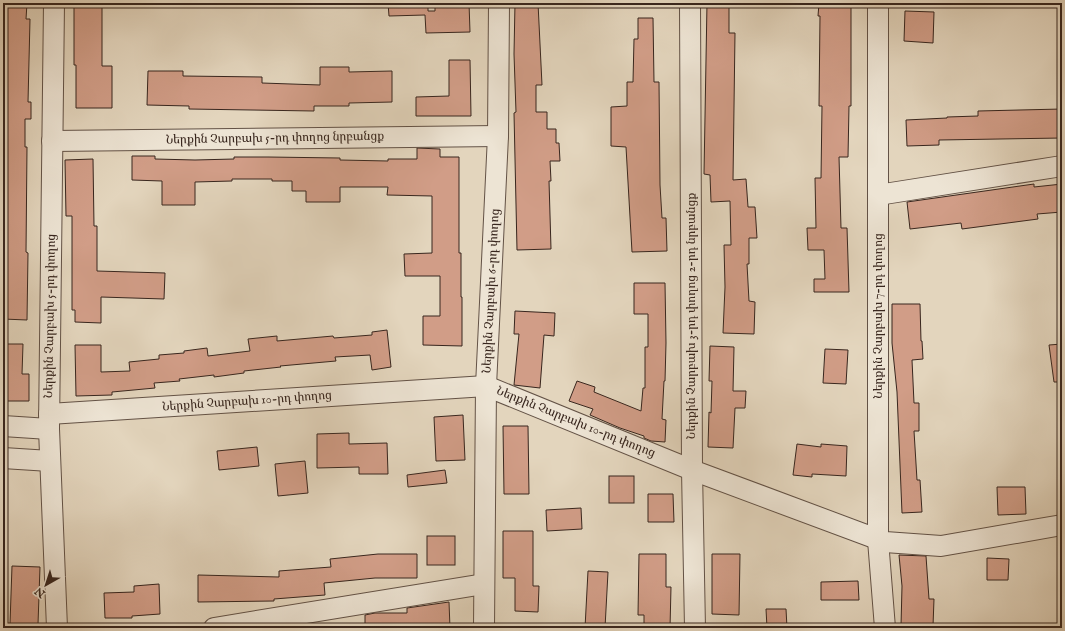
<svg xmlns="http://www.w3.org/2000/svg" width="1065" height="631" viewBox="0 0 1065 631" font-family="'IM FELL English','Noto Serif Armenian',serif">
  <style>
    .building { fill: #d19d87; stroke: #38261e }
    .lines { fill: none; stroke-linecap: round; stroke-linejoin: round }
    .minor-casing { stroke: #635246; stroke-width: 22 }
    .minor { stroke: #ede4d4; stroke-width: 20 }
    .labels { text-anchor: middle; dominant-baseline: central; stroke-width: 3; stroke-linejoin: round; paint-order: stroke }
    .street-label { font-size: 12px; fill: #38261e; stroke: #ede4d4 }
  </style>
  <rect width="100%" height="100%" fill="#e3d5bd"/>
  <filter id="stains"><feTurbulence type="fractalNoise" baseFrequency=".005" numOctaves="4"/><feColorMatrix values="0 0 0 0 .2 0 0 0 0 .09 0 0 0 0 .02 0 0 0 .5 -.17"/></filter>
  <radialGradient id="worn" r=".72"><stop offset=".6" stop-color="#630" stop-opacity="0"/><stop offset="1" stop-color="#630" stop-opacity=".3"/></radialGradient>
  <g class="building">
    <polygon points="6,3 27,3 26,19 30,19 28,102 31,102 31,119 25,119 25,147 27,147 26,252 28,253 27,320 3,319 3,88 6,88 7,56"/>
    <polygon points="74,3 102,3 102,66 112,66 112,108 76,108 76,65 74,65"/>
    <polygon points="388,3 428,3 428,11 435,11 435,3 469,3 470,32 426,33 425,15 389,16"/>
    <polygon points="515,3 538,3 542,85 536,85 536,112 547,112 547,129 556,129 556,143 559,143 560,161 550,161 551,181 549,181 551,249 517,250 514,113 516,112 514,54"/>
    <polygon points="707,3 729,3 729,33 735,33 733,180 746,179 748,207 755,207 757,238 749,238 749,264 747,264 749,301 755,302 754,334 723,333 725,287 724,245 731,245 730,201 711,202 710,175 704,174"/>
    <polygon points="819,3 851,3 851,106 849,106 848,157 839,157 841,228 847,228 849,292 814,292 814,279 825,279 824,250 808,250 807,228 816,228 815,178 821,178 822,106 819,106 820,16 818,16"/>
    <polygon points="905,11 934,12 933,43 904,41"/>
    <polygon points="638,18 653,18 654,82 659,82 660,185 662,218 666,218 667,251 632,252 626,147 611,146 611,107 627,106 627,82 633,82 634,39 638,39"/>
    <polygon points="449,60 470,60 471,116 416,116 416,97 449,96"/>
    <polygon points="320,67 349,67 349,72 392,71 392,102 349,103 349,106 314,106 314,111 189,109 189,106 147,105 148,71 183,71 183,76 262,77 262,83 320,85"/>
    <polygon points="1062,109 1062,138 939,140 939,145 907,146 906,120 947,118 947,117 978,116 978,111"/>
    <polygon points="417,148 440,149 440,157 459,157 459,253 461,253 461,297 462,297 462,346 423,345 423,316 440,316 440,276 405,276 404,254 432,253 432,196 387,195 388,187 340,187 340,202 306,202 306,191 292,191 292,181 272,181 272,179 232,179 232,181 195,182 195,205 162,205 162,181 132,180 132,156 155,156 155,159 195,160 234,159 234,157 268,157 340,158 340,160 388,161 388,159 417,159"/>
    <polygon points="93,159 94,226 97,226 97,271 165,273 164,299 101,297 101,323 75,322 75,310 72,310 72,216 66,216 65,160"/>
    <polygon points="1034,184 1034,187 1062,184 1062,212 1037,214 1038,219 962,229 961,223 910,229 907,202"/>
    <polygon points="634,283 665,283 666,343 665,381 664,381 662,419 666,420 665,442 651,441 644,438 644,436 620,428 590,415 593,409 569,401 577,381 595,387 594,392 641,411 643,388 645,388 645,347 648,347 648,314 634,314"/>
    <polygon points="892,304 920,304 921,341 922,341 923,359 912,360 914,403 919,403 919,431 914,431 917,480 920,480 922,512 902,513 897,392 892,343"/>
    <polygon points="515,311 555,313 554,336 544,335 540,388 514,385 519,334 514,334"/>
    <polygon points="387,330 391,367 372,370 370,355 335,357 336,361 280,366 281,367 244,371 244,373 214,377 214,375 179,379 180,381 154,383 155,388 112,392 112,395 76,396 75,345 101,345 101,372 130,371 129,362 159,359 159,355 184,353 184,351 207,348 208,356 250,351 248,339 277,336 277,341 333,336 334,338 372,335 372,332"/>
    <polygon points="3,344 23,344 22,374 29,374 29,401 3,401"/>
    <polygon points="1062,344 1062,382 1054,382 1049,345"/>
    <polygon points="710,346 734,347 733,391 746,391 745,408 735,408 733,448 708,447 709,412 711,413 712,381 709,381"/>
    <polygon points="825,349 848,350 846,384 823,383"/>
    <polygon points="463,415 465,460 436,461 434,417"/>
    <polygon points="503,426 528,426 529,494 504,494"/>
    <polygon points="349,433 349,444 387,443 388,474 359,474 359,467 317,468 317,434"/>
    <polygon points="797,444 821,447 821,444 847,446 846,476 812,474 812,477 793,475"/>
    <polygon points="257,447 259,466 219,470 217,451"/>
    <polygon points="305,461 308,493 278,496 275,464"/>
    <polygon points="445,470 447,483 408,487 407,475"/>
    <rect x="609" y="476" width="25" height="27"/>
    <polygon points="997,487 1025,487 1026,514 998,515"/>
    <polygon points="648,494 673,494 674,522 648,522"/>
    <polygon points="581,508 582,529 547,531 546,510"/>
    <polygon points="503,531 533,531 533,586 539,586 538,612 515,611 515,578 503,578"/>
    <rect x="427" y="536" width="28" height="29"/>
    <polygon points="378,554 417,554 417,578 375,578 324,583 325,595 274,599 274,601 198,602 198,575 279,577 279,571 331,567 330,559"/>
    <polygon points="639,554 666,554 666,587 671,587 670,628 644,628 644,615 638,615"/>
    <polygon points="712,554 740,554 739,615 712,614"/>
    <polygon points="899,555 926,556 929,599 934,599 933,626 901,626 902,586"/>
    <polygon points="987,558 1009,559 1008,580 987,580"/>
    <polygon points="12,566 40,567 38,624 10,624"/>
    <polygon points="588,571 608,572 605,628 585,628"/>
    <polygon points="858,581 859,600 821,600 821,582"/>
    <polygon points="159,584 160,614 132,616 132,618 105,618 104,593 134,592 134,586"/>
    <polygon points="449,602 450,628 365,628 365,615 375,613 407,613 407,608"/>
    <polygon points="766,609 786,609 787,628 767,628"/>
  </g>
  <g class="lines">
    <defs>
      <g id="minor">
        <polyline points="54,3 49,429 57,628"/>
        <polyline points="690,3 692,470 695,628"/>
        <polyline points="878,3 878,540 885,628"/>
        <polyline points="52,141 498,136"/>
        <polyline points="878,195 1062,166"/>
        <polyline points="49,414 486,386 692,470 885,542 941,546 1062,525"/>
        <polyline points="3,426 49,429"/>
        <polyline points="3,458 50,461"/>
        <polyline points="214,628 484,584"/>
        <polyline points="484,628 486,386 498,136 499,3"/>
      </g>
    </defs>
    <use href="#minor" class="minor-casing"/>
    <use href="#minor" class="minor"/>
  </g>
  <g class="labels">
    <g class="street-label">
      <text transform="translate(275 138) rotate(-1)">Ներքին Չարբախ 5-րդ փողոց նրբանցք</text>
      <text transform="translate(491 291) rotate(-87)">Ներքին Չարբախ 6-րդ փողոց</text>
      <text transform="translate(50 316) rotate(-89)">Ներքին Չարբախ 5-րդ փողոց</text>
      <text transform="translate(691 316) rotate(-90)">Ներքին Չարբախ 3-րդ փողոց 2-րդ նրբանցք</text>
      <text transform="translate(878 316) rotate(-90)">Ներքին Չարբախ 7-րդ փողոց</text>
      <text transform="translate(247 401) rotate(-4)">Ներքին Չարբախ 10-րդ փողոց</text>
      <text transform="translate(576 422) rotate(22)">Ներքին Չարբախ 10-րդ փողոց</text>
    </g>
  </g>
  <rect width="1065" height="631" fill="none" stroke="#e3d5bd" stroke-width="16"/>
  <rect x="4" y="4" width="1057" height="623" fill="none" stroke="#38261e" stroke-width="2"/>
  <rect x="8" y="8" width="1049" height="615" fill="none" stroke="#38261e"/>
  <g transform="translate(46 585) rotate(219)" stroke="#ede4d4" stroke-width="3" paint-order="stroke">
  <path d="M0-3L7 15L0 10L-7 15Z" fill="#38261e"/>
  <text y="-6" font-size="11" font-weight="bold" text-anchor="middle" fill="#38261e">N</text>
  </g>
  <rect width="100%" height="100%" filter="url(#stains)"/>
  <rect width="100%" height="100%" fill="url(#worn)"/>
</svg>
